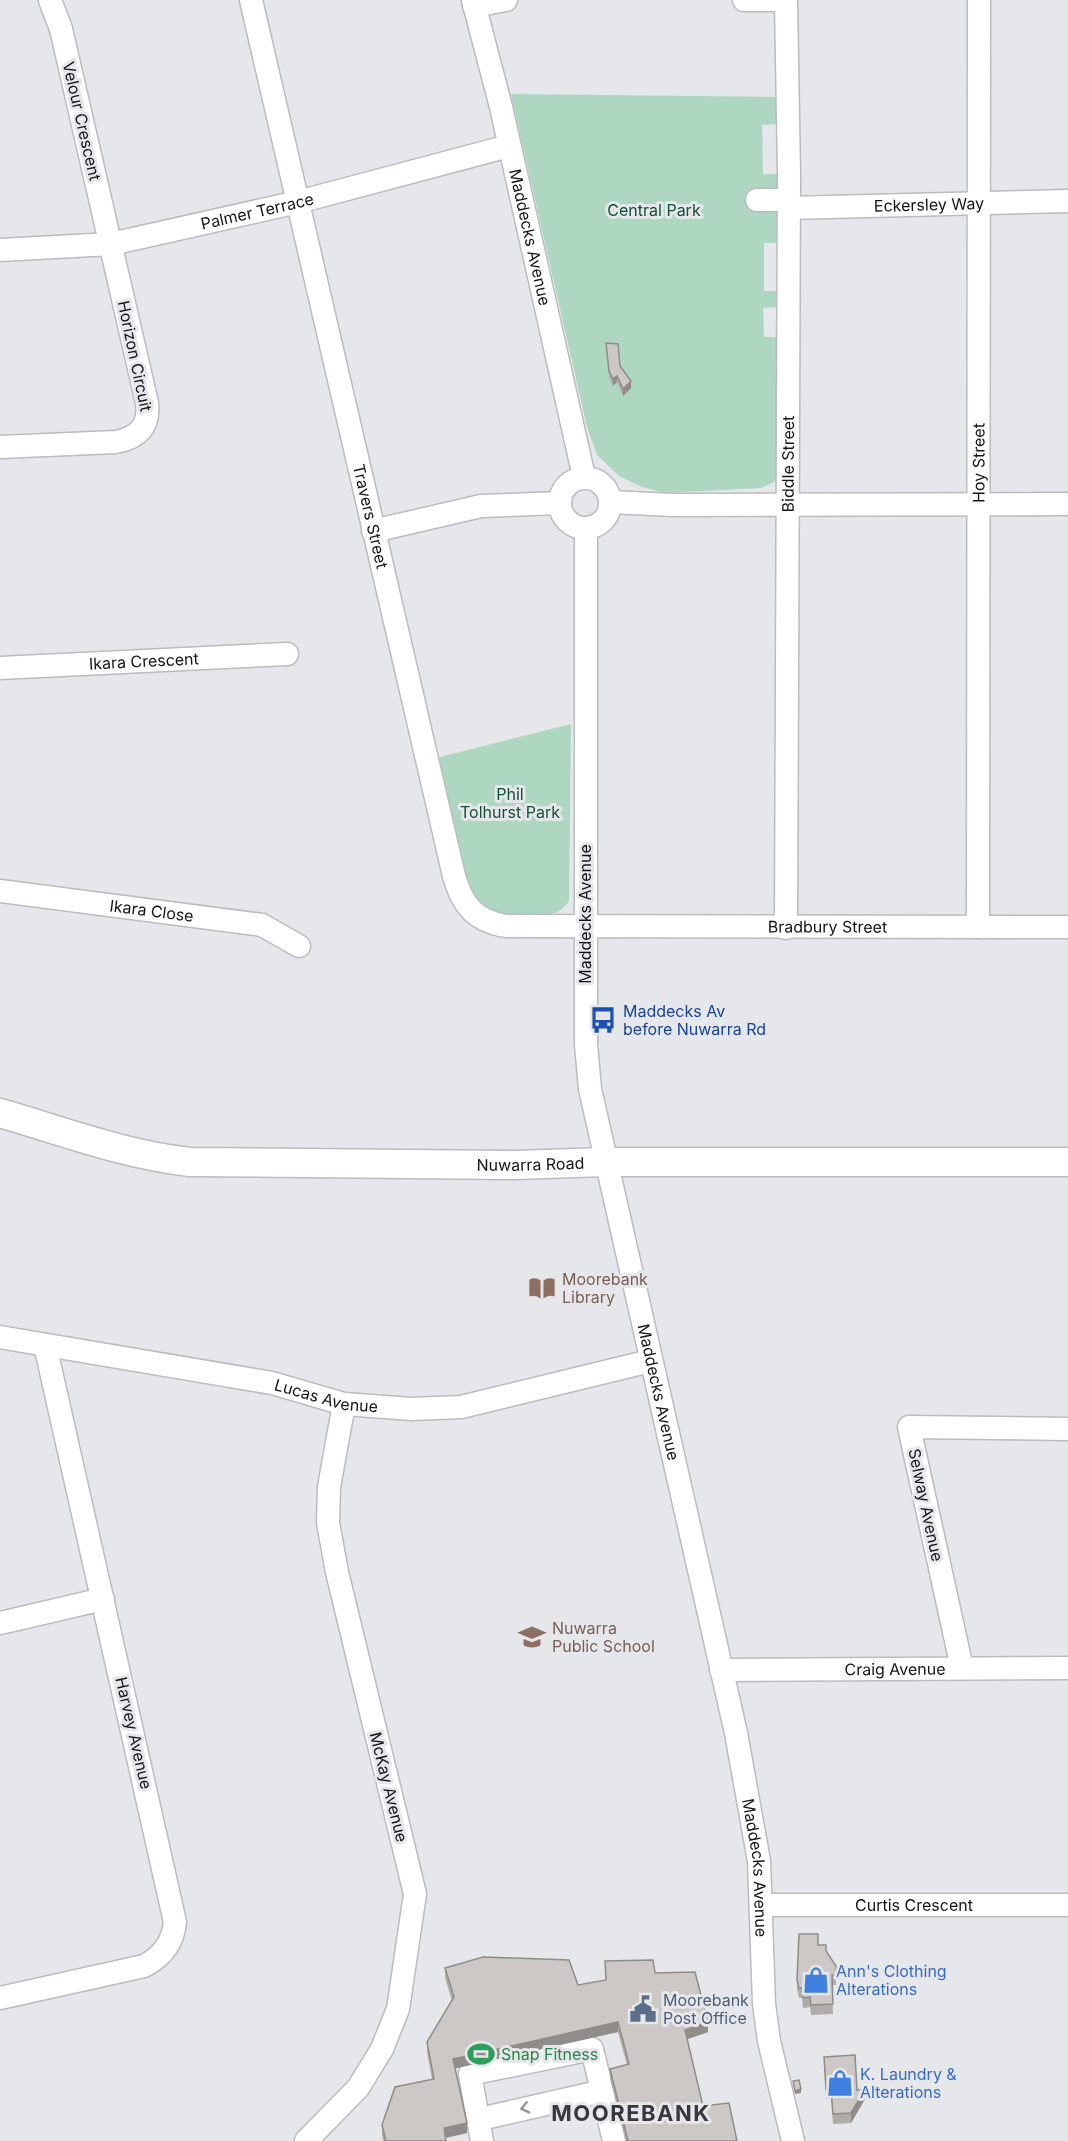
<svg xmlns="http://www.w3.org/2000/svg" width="1068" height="2141" viewBox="0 0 1068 2141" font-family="Inter,sans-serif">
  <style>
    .green { fill: #add7c0 }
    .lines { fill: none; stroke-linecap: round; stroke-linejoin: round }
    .minor-casing { stroke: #bbbbc0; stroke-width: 25 }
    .major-casing { stroke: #bbbbc0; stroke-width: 31 }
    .minor { stroke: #fff; stroke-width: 22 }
    .major { stroke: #fff; stroke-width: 28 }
    .wall { fill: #afaca9 }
    .shaded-wall { fill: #8f8c8a }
    .building { fill: #ccc8c5; stroke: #8f8c8a; stroke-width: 1.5 }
    .oneway { stroke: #959596 }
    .labels { text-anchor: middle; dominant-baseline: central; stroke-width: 6; stroke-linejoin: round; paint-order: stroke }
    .street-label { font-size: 16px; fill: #141416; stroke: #e6e7eb }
    .park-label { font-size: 16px; fill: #105035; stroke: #e6e7eb }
    .transit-label { font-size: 16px; fill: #164399; stroke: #e6e7eb; text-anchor: start }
    .education-label { font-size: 16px; fill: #785e54; stroke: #e6e7eb; text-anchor: start }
    .shop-label { font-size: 16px; fill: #366cbe; stroke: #e6e7eb; text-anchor: start }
    .service-label { font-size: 16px; fill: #4e5e75; stroke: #e6e7eb; text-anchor: start }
    .leisure-label { font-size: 16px; fill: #27864d; stroke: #e6e7eb; text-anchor: start }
    .district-label { font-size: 22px; font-weight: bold; letter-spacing: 1.5px; fill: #38383c; stroke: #e6e7eb }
  </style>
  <rect width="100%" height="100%" fill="#e6e7eb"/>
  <g class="green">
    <polygon points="511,94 779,97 778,124 762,125 763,174 778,174 778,243 764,243 764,291 779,291 779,307 763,308 764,337 780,337 781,470 774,482 761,488 665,493 642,487 619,476 597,455 587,427"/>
    <path d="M571,724L569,901C559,916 547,915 530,915C510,916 488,915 475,899C461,884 442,784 436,758Z"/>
  </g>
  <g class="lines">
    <defs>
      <g id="minor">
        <path id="s1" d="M251,0L454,876C462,905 475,921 506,926L1068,927"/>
        <path id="s2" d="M473,0L501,107L584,477"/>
        <polyline points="744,0 786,0"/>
        <polyline points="474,6 506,0"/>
        <polyline points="757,200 788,200"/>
        <path id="s3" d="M789,208L1068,201"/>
        <path id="s4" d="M0,250L111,244L298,202L509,146"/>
        <path d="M0,447L116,442C138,438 150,426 147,403L61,29L50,0"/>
        <circle cx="585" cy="503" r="25"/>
        <polyline points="610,502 673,505 1068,504"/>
        <path id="s5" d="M586,528V1044L590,1089L736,1733L759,1861L764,2004L769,2041L793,2141"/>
        <polyline points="373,531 481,506 560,503"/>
        <path id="s6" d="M0,668L287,654"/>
        <path id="s7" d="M0,891L262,925L299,946"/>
        <path id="s8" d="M978,927L979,0"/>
        <path id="s9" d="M786,928L789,174L786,0"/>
        <path id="s10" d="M0,1337L272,1383L344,1404L412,1409L461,1407L650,1361"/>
        <polyline points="0,1623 103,1599"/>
        <polyline points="962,1668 909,1427 1068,1429"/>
        <path id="s11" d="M721,1670L1068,1668"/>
        <path id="s12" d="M761,1905H1068"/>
        <path d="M0,1998L144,1966C162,1957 173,1942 175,1922L45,1345"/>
        <polyline points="480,2119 603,2091"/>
        <polyline points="306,2141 358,2088 382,2049 398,2009 415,1894 337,1572 328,1523 329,1487 344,1404"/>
        <polyline points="482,2141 470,2074 592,2049 614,2141"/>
      </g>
      <g id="major">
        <path id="s13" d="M0,1113C62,1131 125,1155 190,1162L515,1165L605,1162H1068"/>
      </g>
    </defs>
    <use href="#minor" class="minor-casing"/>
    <use href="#major" class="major-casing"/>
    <use href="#minor" class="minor"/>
    <use href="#major" class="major"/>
  </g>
  <g class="wall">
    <polygon points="606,343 620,366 631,388 623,396 617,382 613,386 609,378"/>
    <polygon points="818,1945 826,1951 836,1966 836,1985 832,1985 833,2014 811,2015 810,2007 803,2008 802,1998 799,1998 797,1989 797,1980"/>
    <polygon points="605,1961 655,1973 708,2032 687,2039 703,2106 737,2141 626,2141 610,2079 610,2069 627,2065 618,2032 455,2068 467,2133 446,2138 446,2141 383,2141 382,2135 382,2125 432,2079 427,2052 427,2042 452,2001 445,1978 445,1968 578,1985 606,1980"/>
    <polygon points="824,2057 865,2099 851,2123 833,2124 831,2098 826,2099"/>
  </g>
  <g class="shaded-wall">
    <polygon points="617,376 617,382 613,386 613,379"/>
    <polygon points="631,381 631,388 623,396 623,389"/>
    <polygon points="618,2022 618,2032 453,2069 453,2059"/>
    <polygon points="708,2022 708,2032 685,2040 685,2030"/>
    <polygon points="801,2089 801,2093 795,2094 795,2091"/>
    <polygon points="865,2089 865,2099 851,2123 851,2113"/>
    <polygon points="467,2123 467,2133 444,2138 444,2128"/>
  </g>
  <g class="building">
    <polygon points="606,343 618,344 620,366 631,381 623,389 617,376 613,379 609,371"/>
    <polygon points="799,1934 818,1934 818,1945 826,1945 826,1951 836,1966 836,1975 832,1975 833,2004 811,2005 810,1997 803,1998 802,1988 799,1988 797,1980"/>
    <polygon points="483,1957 569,1960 578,1985 606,1980 605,1961 653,1960 655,1973 695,1972 708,2022 685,2030 703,2106 729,2103 737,2141 628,2141 610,2069 629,2064 618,2022 453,2059 467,2123 444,2128 446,2141 386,2141 382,2125 395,2087 434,2079 427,2042 454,1997 445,1968"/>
    <polygon points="855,2055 857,2090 865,2089 851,2113 833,2114 831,2088 826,2089 824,2057"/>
    <polygon points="799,2080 801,2089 795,2091 793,2081"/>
  </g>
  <defs><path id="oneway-chevron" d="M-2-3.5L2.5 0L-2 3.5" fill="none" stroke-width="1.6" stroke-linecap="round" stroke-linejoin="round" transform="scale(1.5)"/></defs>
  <use class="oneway" href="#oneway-chevron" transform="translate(525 2108) rotate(167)"/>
  <defs>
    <symbol id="bus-bare" viewBox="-9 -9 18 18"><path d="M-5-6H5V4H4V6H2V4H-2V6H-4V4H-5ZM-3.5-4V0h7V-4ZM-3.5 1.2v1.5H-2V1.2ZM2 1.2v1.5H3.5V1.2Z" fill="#1a4fb4" stroke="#e6e7eb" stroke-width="2.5" paint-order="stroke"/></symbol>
    <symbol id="library-bare" viewBox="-9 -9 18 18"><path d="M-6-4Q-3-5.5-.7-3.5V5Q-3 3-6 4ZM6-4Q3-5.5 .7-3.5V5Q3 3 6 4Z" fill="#8d6e63" stroke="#e6e7eb" stroke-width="2.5" paint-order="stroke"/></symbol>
    <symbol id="school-bare" viewBox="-9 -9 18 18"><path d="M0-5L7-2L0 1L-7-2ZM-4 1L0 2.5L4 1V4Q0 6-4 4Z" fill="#8d6e63" stroke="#e6e7eb" stroke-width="2.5" paint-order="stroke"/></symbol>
    <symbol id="shop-bare" viewBox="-9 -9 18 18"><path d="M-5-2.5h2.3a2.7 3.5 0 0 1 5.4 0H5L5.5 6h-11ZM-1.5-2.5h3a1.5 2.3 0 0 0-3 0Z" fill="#3f7fe0" stroke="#e6e7eb" stroke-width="2.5" paint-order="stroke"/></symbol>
    <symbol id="civic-bare" viewBox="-9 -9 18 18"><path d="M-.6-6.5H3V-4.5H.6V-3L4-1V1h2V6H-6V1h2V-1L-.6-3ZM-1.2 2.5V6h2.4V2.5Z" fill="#5c6f8a" stroke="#e6e7eb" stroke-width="2.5" paint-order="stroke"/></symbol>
    <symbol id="stadium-bare" viewBox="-9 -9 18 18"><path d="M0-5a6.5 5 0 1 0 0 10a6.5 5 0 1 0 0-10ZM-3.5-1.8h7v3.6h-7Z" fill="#2e9e5b" stroke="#e6e7eb" stroke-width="2.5" paint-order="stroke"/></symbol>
  </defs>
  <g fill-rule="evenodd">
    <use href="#bus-bare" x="584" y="1001" width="38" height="38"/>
    <use href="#library-bare" x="523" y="1269" width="38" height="38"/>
    <use href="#school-bare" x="513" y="1618" width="38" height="38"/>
    <use href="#shop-bare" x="797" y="1961" width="38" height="38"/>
    <use href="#civic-bare" x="624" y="1990" width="38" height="38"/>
    <use href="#stadium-bare" x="462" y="2035" width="38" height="38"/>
    <use href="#shop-bare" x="821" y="2064" width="38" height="38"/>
  </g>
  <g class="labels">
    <g class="street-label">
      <text transform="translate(82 121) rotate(77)">Velour Crescent</text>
      <text stroke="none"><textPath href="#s3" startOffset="140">Eckersley Way</textPath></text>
      <text stroke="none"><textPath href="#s4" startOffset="261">Palmer Terrace</textPath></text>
      <text stroke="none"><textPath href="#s2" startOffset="244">Maddecks Avenue</textPath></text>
      <text transform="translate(135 356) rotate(78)">Horizon Circuit</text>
      <text stroke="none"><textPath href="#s8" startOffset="464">Hoy Street</textPath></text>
      <text stroke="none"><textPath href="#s9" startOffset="464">Biddle Street</textPath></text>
      <text stroke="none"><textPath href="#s1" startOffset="530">Travers Street</textPath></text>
      <text stroke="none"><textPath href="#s6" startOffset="144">Ikara Crescent</textPath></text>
      <text stroke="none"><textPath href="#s7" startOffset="153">Ikara Close</textPath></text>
      <text transform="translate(585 914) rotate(-90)">Maddecks Avenue</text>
      <text stroke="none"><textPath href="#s1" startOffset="1298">Bradbury Street</textPath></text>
      <text stroke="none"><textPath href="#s13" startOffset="537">Nuwarra Road</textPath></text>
      <text stroke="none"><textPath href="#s5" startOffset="872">Maddecks Avenue</textPath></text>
      <text stroke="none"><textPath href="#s10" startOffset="332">Lucas Avenue</textPath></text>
      <text transform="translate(926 1505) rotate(78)">Selway Avenue</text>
      <text stroke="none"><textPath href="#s11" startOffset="174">Craig Avenue</textPath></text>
      <text transform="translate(134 1733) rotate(77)">Harvey Avenue</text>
      <text transform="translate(389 1787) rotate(76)">McKay Avenue</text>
      <text stroke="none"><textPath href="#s5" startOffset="1358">Maddecks Avenue</textPath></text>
      <text stroke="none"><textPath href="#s12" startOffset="153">Curtis Crescent</textPath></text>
    </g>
    <g class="park-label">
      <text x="654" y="210">Central Park</text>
      <text x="510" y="794">Phil<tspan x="510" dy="18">Tolhurst Park</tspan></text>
    </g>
    <g class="transit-label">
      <text x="623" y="1011">Maddecks Av<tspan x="623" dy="18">before Nuwarra Rd</tspan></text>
    </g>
    <g class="education-label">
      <text x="562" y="1279">Moorebank<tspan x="562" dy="18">Library</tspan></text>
      <text x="552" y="1628">Nuwarra<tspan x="552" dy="18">Public School</tspan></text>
    </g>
    <g class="shop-label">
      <text x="836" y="1971">Ann's Clothing<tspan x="836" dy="18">Alterations</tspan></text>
      <text x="860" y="2074">K. Laundry &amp;<tspan x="860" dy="18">Alterations</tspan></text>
    </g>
    <g class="service-label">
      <text x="663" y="2000">Moorebank<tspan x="663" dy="18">Post Office</tspan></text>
    </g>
    <g class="leisure-label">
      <text x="501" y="2054">Snap Fitness</text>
    </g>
    <g class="district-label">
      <text x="631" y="2113">MOOREBANK</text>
    </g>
  </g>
</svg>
